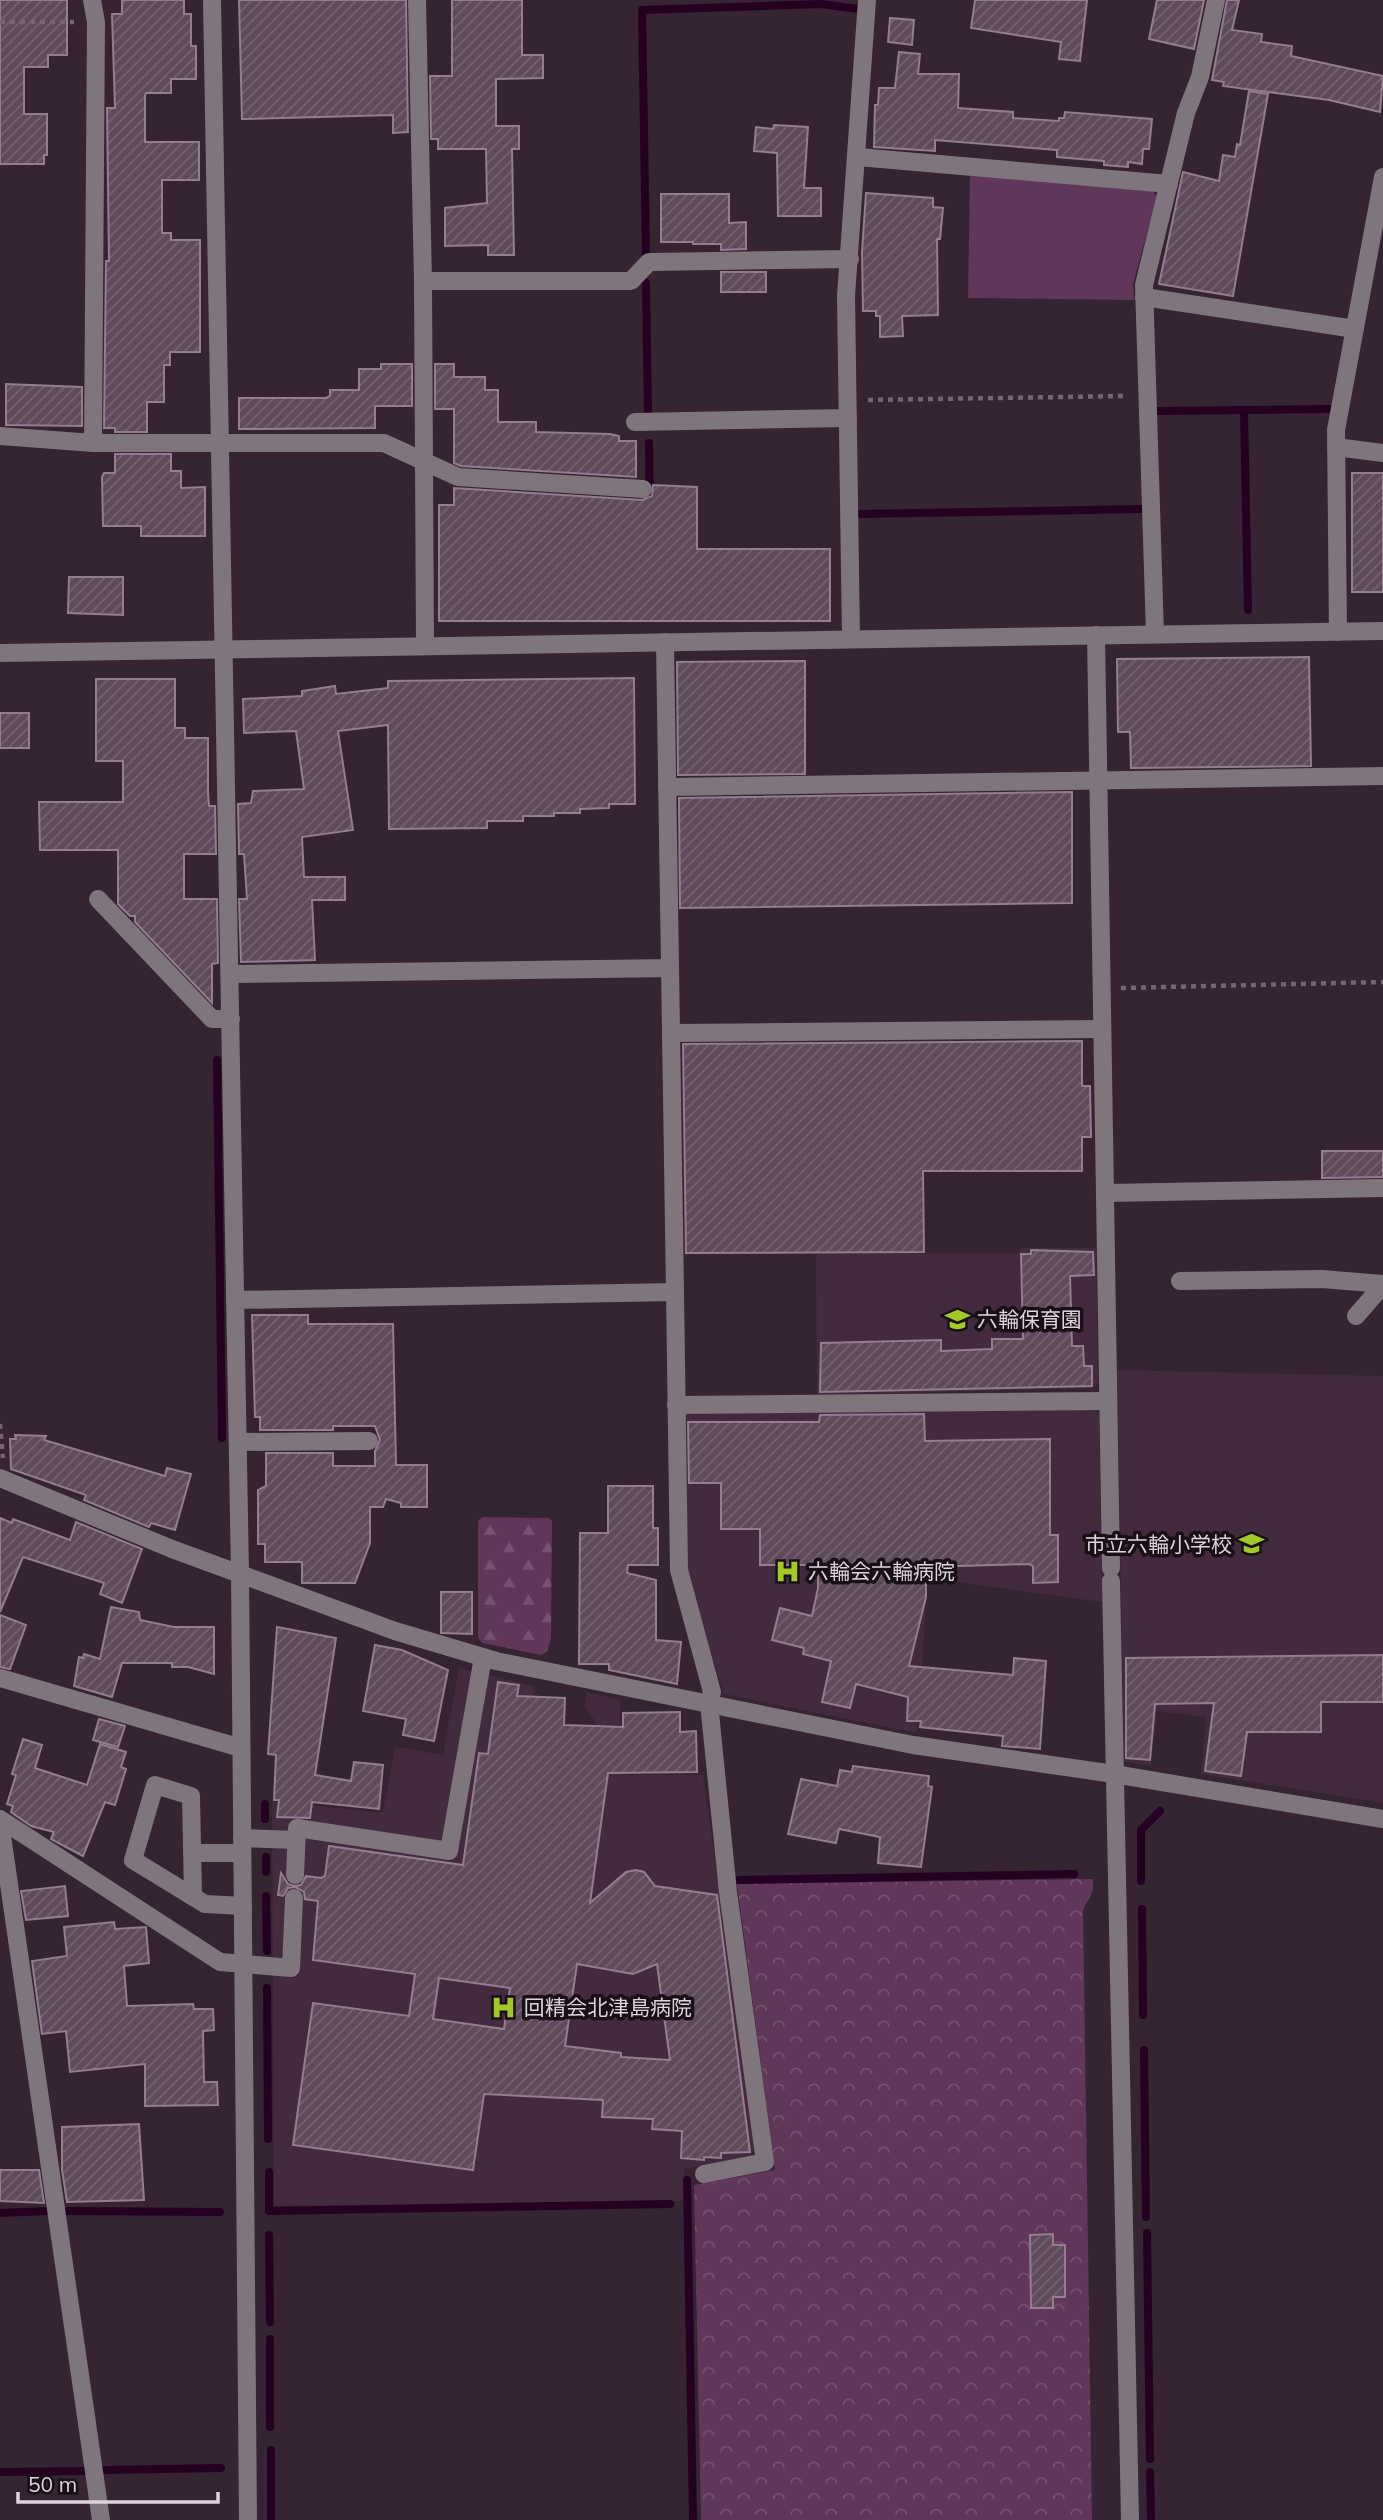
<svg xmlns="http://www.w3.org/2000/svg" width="1383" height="2520" viewBox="0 0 1383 2520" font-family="Mulish,'Noto Sans JP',sans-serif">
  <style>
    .built { fill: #422b3e }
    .grass { fill: #603659 }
    .forest { fill: url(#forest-firs) }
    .park { fill: url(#park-crowns) }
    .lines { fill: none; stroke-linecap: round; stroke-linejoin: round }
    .stream { stroke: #240021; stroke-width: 8 }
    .building { fill: url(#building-hatch); stroke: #937d8f; stroke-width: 2; fill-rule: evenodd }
    .path { stroke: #746571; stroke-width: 4.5; stroke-dasharray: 5 5; stroke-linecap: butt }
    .minor { stroke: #7f757d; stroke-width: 18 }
    .labels { text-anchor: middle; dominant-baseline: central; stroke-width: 7; stroke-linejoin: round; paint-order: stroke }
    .poi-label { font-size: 21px; fill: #dfd3dd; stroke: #181017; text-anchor: start }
  </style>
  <defs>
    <pattern id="forest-firs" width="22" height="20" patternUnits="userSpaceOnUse" patternTransform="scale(1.75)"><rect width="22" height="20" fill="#603659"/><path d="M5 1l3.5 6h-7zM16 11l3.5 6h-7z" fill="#765270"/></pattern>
    <pattern id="park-crowns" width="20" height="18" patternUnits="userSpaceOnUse" patternTransform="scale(1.75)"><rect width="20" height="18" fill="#603659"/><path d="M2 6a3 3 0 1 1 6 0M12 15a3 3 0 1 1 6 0" fill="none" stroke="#765270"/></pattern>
    <pattern id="building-hatch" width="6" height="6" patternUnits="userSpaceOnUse" patternTransform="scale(1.75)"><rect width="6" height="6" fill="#5d4a5a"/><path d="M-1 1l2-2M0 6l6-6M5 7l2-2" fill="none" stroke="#746371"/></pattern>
  </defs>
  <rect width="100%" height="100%" fill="#352432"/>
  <g class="built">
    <polygon points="1020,1248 1096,1248 1098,1383 1093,1388 817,1395 816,1254 1019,1253"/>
    <polygon points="1117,1370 1383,1376 1383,1803 1201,1774 1206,1717 1157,1711 1151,1766 1124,1761"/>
    <polygon points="1094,1409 1099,1414 1102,1602 928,1578 917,1733 724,1694 684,1569 683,1415 688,1411"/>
    <polygon points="459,1668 534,1686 528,1756 594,1765 595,1721 585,1707 586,1692 620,1700 620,1775 703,1775 755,2149 749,2158 684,2169 684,2201 274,2206 272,1801 383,1813 395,1747 443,1755"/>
  </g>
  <polygon class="grass" points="970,175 1151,189 1157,197 1133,284 1134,300 968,298"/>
  <polygon class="forest" points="482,1517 549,1518 552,1521 551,1639 547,1651 541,1655 483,1643 478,1638 478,1521"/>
  <polygon class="park" points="1093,1879 1093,1890 1083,1910 1092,2520 701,2520 694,2185 775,2170 737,1884"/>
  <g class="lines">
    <g class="stream">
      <polyline points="646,254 642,10 821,4 858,9"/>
      <polyline points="646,283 648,413"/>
      <polyline points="1244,410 1248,610"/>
      <polyline points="1158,411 1329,409"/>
      <polyline points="649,443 650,507"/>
      <polyline points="860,514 1142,509"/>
      <polyline points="217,1060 222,1438"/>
      <polyline points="265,1804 265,1819"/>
      <polyline points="266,1857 266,1872"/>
      <polyline points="739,1880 1074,1874"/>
      <polyline points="1141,1881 1141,1830 1160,1811"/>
      <polyline points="266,1896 267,1951"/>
      <polyline points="1142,1909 1143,2015"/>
      <polyline points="267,1988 268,2139"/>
      <polyline points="1144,2050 1146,2217"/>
      <polyline points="269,2172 269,2211 670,2204"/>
      <polyline points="687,2180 693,2520"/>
      <polyline points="68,2211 220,2212"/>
      <polyline points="0,2213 46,2211"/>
      <polyline points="1147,2233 1150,2459"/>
      <polyline points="269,2235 270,2322"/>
      <polyline points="270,2339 270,2427"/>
      <polyline points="271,2450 271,2520"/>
      <polyline points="104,2470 221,2468"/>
      <polyline points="0,2472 83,2471"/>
      <polyline points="1150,2472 1151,2520"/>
    </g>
  </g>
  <g class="building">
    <polygon points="0,0 67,0 67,55 48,55 48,67 24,67 24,114 47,114 47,155 44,155 44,164 0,164"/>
    <polygon points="122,0 184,0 184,14 191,14 191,46 196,46 196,79 171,79 171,93 146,93 145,95 145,142 199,142 199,180 162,180 162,233 171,233 171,240 200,240 200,352 170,352 170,365 164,365 164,402 147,402 147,432 115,432 115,428 104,428 106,261 109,261 107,108 115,108 112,14 122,14"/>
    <polygon points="239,0 406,0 408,132 393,133 393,115 242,119"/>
    <polygon points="452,0 522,0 522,55 543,55 543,78 496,79 496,126 519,126 519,149 512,149 514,255 488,255 488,245 445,246 445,208 487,203 486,149 438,149 438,139 431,139 430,76 452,76"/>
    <polygon points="975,0 1087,0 1080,61 1059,59 1061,42 971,28"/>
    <polygon points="1157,0 1204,0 1194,49 1149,39"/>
    <polygon points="1227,0 1239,0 1232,30 1262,34 1261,42 1292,46 1291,56 1383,76 1380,112 1329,100 1223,86 1224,82 1212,80"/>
    <polygon points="890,18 914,20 912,45 888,42"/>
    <polygon points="899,52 920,54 918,74 959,74 958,108 1013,112 1013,118 1059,121 1059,118 1064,118 1065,112 1152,119 1149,149 1143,149 1142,164 1128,162 1128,167 1104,165 1104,161 1057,157 1057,150 935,140 935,151 874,147 875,105 878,105 879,88 895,88"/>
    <polygon points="1249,91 1268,94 1233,296 1159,284 1183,172 1219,181 1223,155 1235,157 1237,144 1240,145"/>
    <polygon points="774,125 808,127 804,188 821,188 821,216 778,216 777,153 754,151 756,127 773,129"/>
    <polygon points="866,193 933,198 933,207 943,208 940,239 937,239 938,315 902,316 903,336 880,337 880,316 876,316 876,311 863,311 862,252"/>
    <polygon points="661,194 729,194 729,223 746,222 746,249 721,250 721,244 693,244 693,242 661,242"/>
    <rect x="721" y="272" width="45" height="20"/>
    <polygon points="381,364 412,364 412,406 375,406 375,428 239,429 239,398 326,398 330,396 330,390 359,390 359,369 381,369"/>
    <polygon points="435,364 454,364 454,377 485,377 485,390 498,390 498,422 536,422 536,432 610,434 619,436 619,441 636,441 636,477 461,466 454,463 454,409 435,409"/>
    <polygon points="6,384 82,387 82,426 6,425"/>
    <polygon points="115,454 171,454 171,471 181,471 181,488 205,487 205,536 141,536 141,526 103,526 102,477 104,473 115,473"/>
    <rect x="1352" y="473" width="31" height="119"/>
    <polygon points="653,485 697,487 697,549 830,549 830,621 439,621 439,505 454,505 454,488 642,500 652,496"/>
    <polygon points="69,577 123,577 123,615 68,613"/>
    <polygon points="1309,657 1311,766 1131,768 1130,732 1118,732 1117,659"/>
    <polygon points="805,661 805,774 678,775 677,662"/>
    <polygon points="634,678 635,804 609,804 609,808 580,809 580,813 554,813 554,816 523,816 523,821 487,821 487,828 389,829 388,725 338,731 353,830 302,837 304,877 345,877 345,900 312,900 315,960 241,962 239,899 247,899 244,854 239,854 238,804 251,803 253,791 304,789 296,731 244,733 243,699 302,696 302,691 335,686 336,694 388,688 388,681"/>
    <polygon points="96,679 175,679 175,728 185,728 185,738 208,738 208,792 209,806 215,806 216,854 184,854 184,899 217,899 218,963 212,964 212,1003 135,922 135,916 130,916 118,904 118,850 40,850 39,802 123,802 123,761 96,761"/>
    <rect x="0" y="713" width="29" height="35"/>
    <polygon points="1072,792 1072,903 680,908 679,798"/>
    <polygon points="1082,1041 1082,1086 1090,1086 1091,1137 1082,1137 1082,1171 923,1171 924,1252 686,1253 683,1044"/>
    <polygon points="1322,1151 1383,1151 1383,1177 1322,1178"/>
    <polygon points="1031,1250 1093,1252 1094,1275 1070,1276 1072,1346 1083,1346 1084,1366 1092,1366 1092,1386 820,1392 821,1343 941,1340 941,1351 992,1349 992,1339 1023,1339 1021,1254 1031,1254"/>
    <polygon points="252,1315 308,1315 308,1324 393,1324 396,1465 427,1465 427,1507 401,1507 401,1503 386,1499 383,1507 370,1507 370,1543 355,1583 302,1583 302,1562 265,1562 265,1544 258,1544 258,1490 266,1486 266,1453 333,1453 333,1466 375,1466 375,1451 380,1440 375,1426 333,1426 333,1430 260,1430 260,1417 255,1417"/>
    <polygon points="924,1414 925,1441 1050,1439 1050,1535 1058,1535 1058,1582 1033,1583 1033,1566 1029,1564 926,1567 926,1597 909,1666 1013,1675 1014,1658 1046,1661 1040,1749 1002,1746 1003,1736 920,1727 921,1721 907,1721 908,1697 856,1684 850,1708 822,1702 831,1661 803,1654 804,1648 772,1640 780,1608 812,1616 818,1588 818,1565 760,1565 760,1529 721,1529 721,1483 689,1483 688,1422 819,1422 820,1415"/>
    <polygon points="15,1435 46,1436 44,1440 165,1476 167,1468 191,1474 175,1530 151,1523 149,1527 84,1500 86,1495 11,1469 10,1439 16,1439"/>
    <polygon points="608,1486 653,1486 653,1528 658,1528 658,1565 628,1565 627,1573 656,1580 656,1640 681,1642 677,1684 609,1670 609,1664 579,1664 580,1533 608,1533"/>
    <polygon points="0,1518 12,1523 13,1519 70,1540 76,1522 142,1549 122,1603 100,1594 104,1583 23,1557 0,1612"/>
    <polygon points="441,1592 472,1592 472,1634 441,1633"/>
    <polygon points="111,1607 139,1612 140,1620 174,1627 214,1627 214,1674 188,1667 172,1667 172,1663 122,1663 112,1697 74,1686 79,1657 83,1658 84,1654 100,1659"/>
    <polygon points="0,1615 26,1625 10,1669 0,1667"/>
    <polygon points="277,1627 336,1638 315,1775 351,1781 354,1762 383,1765 379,1809 312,1802 310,1818 277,1817 279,1800 274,1800 276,1755 268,1754"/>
    <polygon points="375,1645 402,1650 448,1670 434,1741 403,1735 406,1719 363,1711"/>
    <polygon points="1383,1655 1383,1702 1321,1702 1321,1732 1247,1732 1241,1776 1205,1771 1214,1703 1155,1704 1150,1760 1126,1758 1126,1658"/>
    <path d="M498,1682L519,1685L517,1696L565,1698L564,1725L623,1727V1713L680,1712V1732L696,1731L697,1772L608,1773L590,1903L626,1872L636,1870L644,1872L655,1886L717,1895L750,2152L721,2153V2158L704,2157V2160L681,2158L682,2131L652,2129L653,2119L602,2117L603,2100L484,2094L473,2170L293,2145L313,2003L409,2016L415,1974L313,1960L318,1901L305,1899L304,1892L295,1887L288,1888L283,1896L278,1895L281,1873L288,1884L294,1886L301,1885L306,1876L321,1878L325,1876L329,1846L463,1865L479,1753L488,1754ZM577,1964L633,1974L657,1964L670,2060L621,2057V2053L565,2046ZM439,1978L510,1988L504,2029L433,2019Z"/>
    <polygon points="99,1719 125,1726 118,1747 93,1740"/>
    <polygon points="23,1739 42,1745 35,1768 87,1785 100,1744 126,1752 121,1767 126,1769 115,1805 105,1802 83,1856 51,1839 54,1832 31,1826 11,1812 13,1806 7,1804 16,1775 12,1774"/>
    <polygon points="853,1766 929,1776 928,1786 932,1787 921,1867 878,1863 880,1837 839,1829 836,1843 788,1834 801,1779 837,1786 840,1770 852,1772"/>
    <polygon points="65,1886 68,1916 26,1920 21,1891"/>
    <polygon points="114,1922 115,1929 146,1927 149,1963 124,1966 127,2006 193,2004 194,2009 213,2009 214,2030 203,2031 204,2082 217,2082 218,2105 145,2106 145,2064 70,2072 66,2031 42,2034 32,1961 67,1956 64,1927"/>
    <polygon points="139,2124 144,2200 67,2202 62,2170 62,2127"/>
    <polygon points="0,2170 39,2170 44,2203 0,2201"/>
    <polygon points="1053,2234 1053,2245 1065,2245 1065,2297 1053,2297 1053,2308 1031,2308 1030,2235"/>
  </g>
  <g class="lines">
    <g class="path">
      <polyline points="0,22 74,22"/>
      <polyline points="868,400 1126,396"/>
      <polyline points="1121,988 1383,982"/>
      <polyline points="0,1424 3,1458"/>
    </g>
    <g class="minor">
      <polyline points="92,0 96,22 93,443"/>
      <polyline points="212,0 240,1573 248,2520"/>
      <polyline points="417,0 423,281 425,646"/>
      <polyline points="858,157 1169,184"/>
      <polyline points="423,281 631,281 649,262 850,259"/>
      <polyline points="1144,297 1355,329"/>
      <polyline points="635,422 848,418"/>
      <polyline points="0,436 93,443 384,443 458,477 643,489"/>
      <polyline points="1336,447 1383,453"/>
      <polyline points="1338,632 1336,430 1383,177"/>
      <polyline points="1155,634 1144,285 1186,113 1200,77 1216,0"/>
      <polyline points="1096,635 1111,1568"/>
      <polyline points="851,639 846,296 867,0"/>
      <polyline points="665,642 675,1292"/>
      <polyline points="0,653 1383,631"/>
      <polyline points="667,787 1383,776"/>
      <polyline points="98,899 212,1019 231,1019"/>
      <polyline points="230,974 670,968"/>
      <polyline points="671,1033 1102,1029"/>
      <polyline points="1105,1193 1383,1188"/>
      <polyline points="1180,1281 1322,1279 1383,1284"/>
      <polyline points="235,1300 675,1292 679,1570 712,1692 709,1703 728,1892 765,2162 704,2174"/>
      <polyline points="1356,1316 1383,1285"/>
      <polyline points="676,1405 1108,1401"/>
      <polyline points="238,1442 369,1441"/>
      <polyline points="0,1478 172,1549 395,1631 496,1661 913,1745 1114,1774 1383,1819"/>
      <polyline points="1111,1581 1130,2520"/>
      <polyline points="0,1678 241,1748"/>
      <polyline points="0,1819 220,1962 291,1968 294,1898"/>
      <polyline points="0,1822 101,2520"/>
      <polyline points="242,1838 296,1840"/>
      <polyline points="192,1853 242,1853"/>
      <polyline points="295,1875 297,1828 449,1851 483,1657"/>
      <polyline points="193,1897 191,1796 155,1785 133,1860 205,1904 243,1906"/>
    </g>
  </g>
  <defs>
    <symbol id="school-bare" viewBox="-9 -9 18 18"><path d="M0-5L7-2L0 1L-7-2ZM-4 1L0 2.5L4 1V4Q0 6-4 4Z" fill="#a3c926" stroke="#181017" stroke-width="2.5" paint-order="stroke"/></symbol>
    <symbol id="hospital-bare" viewBox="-9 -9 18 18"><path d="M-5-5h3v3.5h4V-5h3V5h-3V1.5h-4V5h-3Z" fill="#a3c926" stroke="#181017" stroke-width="2.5" paint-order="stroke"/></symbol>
  </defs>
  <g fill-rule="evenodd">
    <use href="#school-bare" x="940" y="1302" width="35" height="35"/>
    <use href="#school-bare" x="1234" y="1526" width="35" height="35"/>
    <use href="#hospital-bare" x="770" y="1554" width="35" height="35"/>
    <use href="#hospital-bare" x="486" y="1990" width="35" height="35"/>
  </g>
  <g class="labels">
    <g class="poi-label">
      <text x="977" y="1319">六輪保育園</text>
      <text x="1232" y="1544" text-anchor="end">市立六輪小学校</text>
      <text x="808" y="1571">六輪会六輪病院</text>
      <text x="524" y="2007">回精会北津島病院</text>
    </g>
  </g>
  <path d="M18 2492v10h200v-10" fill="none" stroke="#dfd3dd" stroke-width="3.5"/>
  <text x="28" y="2492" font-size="21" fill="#dfd3dd" stroke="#181017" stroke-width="5" paint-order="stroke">50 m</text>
</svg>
